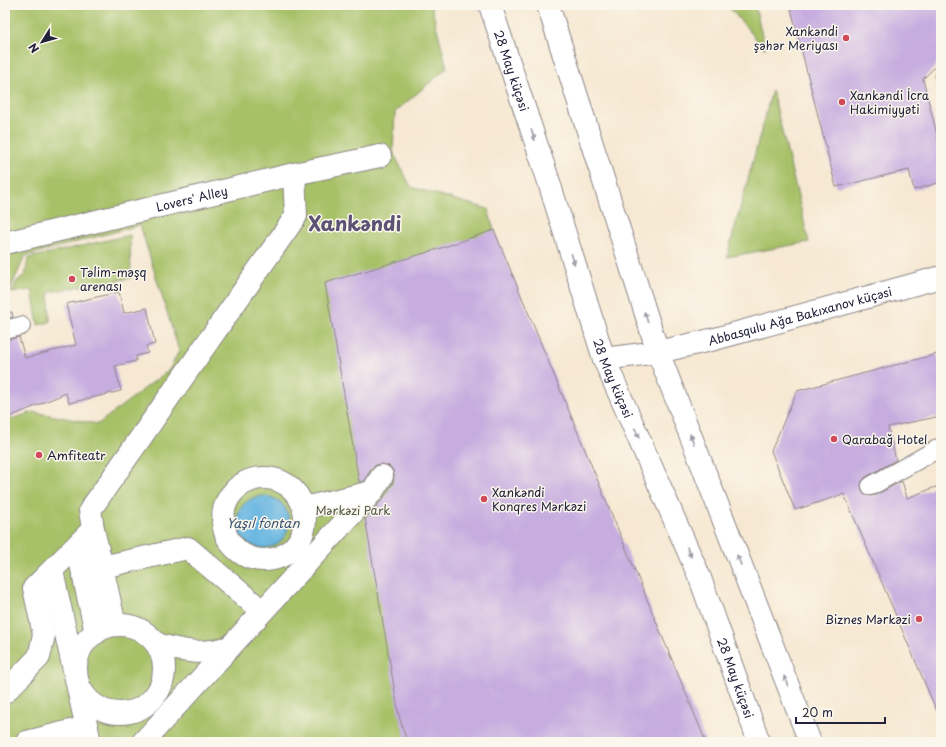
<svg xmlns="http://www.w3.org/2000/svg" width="946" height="747" viewBox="0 0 946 747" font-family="'Playpen Sans',sans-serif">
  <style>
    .green { fill: #a7c167; stroke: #647251 }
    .water { fill: #67b6e1; stroke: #446c8e }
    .building { fill: #c6acdf }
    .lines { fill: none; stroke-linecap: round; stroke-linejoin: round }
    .service-casing { stroke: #8c8586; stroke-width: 20 }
    .pedestrian-casing { stroke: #8c8586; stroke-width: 24 }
    .tertiary-casing { stroke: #8c8586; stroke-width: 24 }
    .secondary-casing { stroke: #8c8586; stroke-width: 24 }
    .service { stroke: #fff; stroke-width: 18 }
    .pedestrian { stroke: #fff; stroke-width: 22 }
    .tertiary { stroke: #fff; stroke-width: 22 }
    .secondary { stroke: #fff; stroke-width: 22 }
    .oneway { fill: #9c9ca7 }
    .poi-dot { fill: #d1495b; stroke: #fbf7ec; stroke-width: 1.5 }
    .labels { text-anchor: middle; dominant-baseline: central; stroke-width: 3; stroke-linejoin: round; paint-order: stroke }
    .poi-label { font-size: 12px; fill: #22223b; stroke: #fbf7ec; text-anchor: start }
    .street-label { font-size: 12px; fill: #22223b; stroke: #fbf7ec }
    .park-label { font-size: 12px; fill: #515a4a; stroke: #fbf7ec }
    .water-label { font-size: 13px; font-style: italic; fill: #3a5675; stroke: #fbf7ec }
    .town-label { font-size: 20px; font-weight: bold; fill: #5b5274; stroke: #fbf7ec }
  </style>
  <rect width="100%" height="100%" fill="#fbf7ec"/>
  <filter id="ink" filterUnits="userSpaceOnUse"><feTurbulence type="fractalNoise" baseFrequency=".025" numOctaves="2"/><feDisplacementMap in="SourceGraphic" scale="8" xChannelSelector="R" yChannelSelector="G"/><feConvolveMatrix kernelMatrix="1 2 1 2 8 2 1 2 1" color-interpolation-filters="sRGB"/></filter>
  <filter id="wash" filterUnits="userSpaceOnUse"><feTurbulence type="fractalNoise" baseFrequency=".012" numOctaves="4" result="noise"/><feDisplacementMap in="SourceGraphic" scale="16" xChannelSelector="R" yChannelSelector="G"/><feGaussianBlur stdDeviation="0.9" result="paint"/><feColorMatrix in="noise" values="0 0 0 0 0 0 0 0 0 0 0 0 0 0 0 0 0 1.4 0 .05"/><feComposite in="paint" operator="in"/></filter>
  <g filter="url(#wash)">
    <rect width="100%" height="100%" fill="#f6e8d2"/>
    <g class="green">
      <polygon points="5,5 431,5 447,68 395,112 393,152 411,187 488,209 494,230 532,340 704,742 5,742 5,421 33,412 98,424 169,370 179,351 140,225 25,256 5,301"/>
      <polygon points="727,5 755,5 765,49"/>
      <polygon points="941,70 941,101 935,78"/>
      <polygon points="772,90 809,242 727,257"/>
      <polygon points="130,235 131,278 49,292 50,322 38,325 32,290 11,293 17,281 23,277 26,272 28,258"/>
    </g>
    <circle class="water" cx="263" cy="522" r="26"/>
    <g id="blocks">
      <g class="building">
        <polygon points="790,5 941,5 941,56 935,67 923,79 941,151 941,182 914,190 909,170 836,187"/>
        <polygon points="494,230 706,742 407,742 399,716 365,518 383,499 393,483 394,476 393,470 389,466 382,464 376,465 371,469 364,481 359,482 325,283 435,250"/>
        <polygon points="119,292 124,313 147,308 155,344 146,346 148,353 136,356 136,361 115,366 121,391 69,403 66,393 5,419 5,340 19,337 25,358 76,345 66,304"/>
        <polygon points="12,312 13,317 5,319 5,313"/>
        <polygon points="937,354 941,368 941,416 888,427 896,460 866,477 862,481 861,486 862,491 865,495 871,496 876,495 902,481 907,498 941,485 941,721 844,494 795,510 771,451 797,391"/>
      </g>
    </g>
  </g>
  <g filter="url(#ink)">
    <use href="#blocks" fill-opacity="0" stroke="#8c8586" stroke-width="1"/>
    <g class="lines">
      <defs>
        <g id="service">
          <polyline points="5,330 21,326"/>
          <polyline points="871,486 941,447"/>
        </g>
        <g id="pedestrian">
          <path id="s1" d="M5,243L294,174L380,156"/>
          <circle cx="264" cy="519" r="41"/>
          <polyline points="304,508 372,492"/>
          <polyline points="93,529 90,510 296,216 294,174"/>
          <polyline points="77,546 96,633"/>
          <polyline points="102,567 115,625"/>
          <polyline points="52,571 90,742"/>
          <circle cx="120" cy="669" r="44"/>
          <path d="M157,644C183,652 203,655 230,647"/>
          <polyline points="5,692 39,657 44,635 34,588 93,529 102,567 188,548 262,611"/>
          <polyline points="27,742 87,727"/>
          <polyline points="143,742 372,492 382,476"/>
        </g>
        <g id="tertiary">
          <path id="s2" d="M604,359L658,352L715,339L941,277"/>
        </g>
        <g id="secondary">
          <path id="s3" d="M490,5L548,179L604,359L700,578L759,742"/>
          <polyline points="548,5 658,352 810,742"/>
        </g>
      </defs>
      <use href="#service" class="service-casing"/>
      <use href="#pedestrian" class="pedestrian-casing"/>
      <use href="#tertiary" class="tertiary-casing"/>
      <use href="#secondary" class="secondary-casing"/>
      <use href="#service" class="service"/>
      <use href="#pedestrian" class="pedestrian"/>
      <use href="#tertiary" class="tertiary"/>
      <use href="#secondary" class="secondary"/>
    </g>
    <defs><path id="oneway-solid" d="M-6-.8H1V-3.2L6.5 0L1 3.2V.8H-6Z"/></defs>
    <g class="oneway">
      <use href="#oneway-solid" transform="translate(533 135) rotate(72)"/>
      <use href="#oneway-solid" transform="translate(573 259) rotate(73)"/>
      <use href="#oneway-solid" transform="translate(646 317) rotate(-109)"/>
      <use href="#oneway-solid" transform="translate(637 433) rotate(66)"/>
      <use href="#oneway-solid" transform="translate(692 439) rotate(-111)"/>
      <use href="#oneway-solid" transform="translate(689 552) rotate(66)"/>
      <use href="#oneway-solid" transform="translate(739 560) rotate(-111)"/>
      <use href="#oneway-solid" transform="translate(786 681) rotate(-111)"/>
    </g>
  </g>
  <g class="poi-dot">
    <circle cx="846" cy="38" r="4"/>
    <circle cx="842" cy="102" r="4"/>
    <circle cx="72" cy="279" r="4"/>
    <circle cx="834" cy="439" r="4"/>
    <circle cx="39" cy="455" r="4"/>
    <circle cx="484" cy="499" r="4"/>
    <circle cx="919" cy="619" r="4"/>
  </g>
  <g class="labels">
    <g class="poi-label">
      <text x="838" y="31" text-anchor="end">Xankəndi<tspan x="838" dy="14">şəhər Meriyası</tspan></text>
      <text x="850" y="95">Xankəndi İcra<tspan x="850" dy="14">Hakimiyyəti</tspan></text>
      <text x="80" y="272">Təlim-məşq<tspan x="80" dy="14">arenası</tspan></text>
      <text x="842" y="439">Qarabağ Hotel</text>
      <text x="47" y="455">Amfiteatr</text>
      <text x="492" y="492">Xankəndi<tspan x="492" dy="14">Konqres Mərkəzi</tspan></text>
      <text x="911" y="619" text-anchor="end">Biznes Mərkəzi</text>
    </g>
    <g class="street-label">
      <text stroke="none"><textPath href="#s3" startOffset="69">28 May küçəsi</textPath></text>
      <text stroke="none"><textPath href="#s1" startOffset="192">Lovers' Alley</textPath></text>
      <text stroke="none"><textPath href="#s2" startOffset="201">Abbasqulu Ağa Bakıxanov küçəsi</textPath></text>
      <text stroke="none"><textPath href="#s3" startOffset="393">28 May küçəsi</textPath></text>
      <text stroke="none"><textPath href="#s3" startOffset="717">28 May küçəsi</textPath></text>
    </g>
    <g class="park-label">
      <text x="353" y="510">Mərkəzi Park</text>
    </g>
    <g class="water-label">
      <text x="263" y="522">Yaşıl fontan</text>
    </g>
    <g class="town-label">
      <text x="355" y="223">Xankəndi</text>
    </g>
  </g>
  <rect width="946" height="747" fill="none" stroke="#fbf7ec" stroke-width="20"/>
  <g transform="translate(42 42) rotate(233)" stroke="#fbf7ec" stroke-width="3" paint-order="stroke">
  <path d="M0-3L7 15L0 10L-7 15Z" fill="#22223b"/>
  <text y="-6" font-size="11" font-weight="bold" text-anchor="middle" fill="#22223b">N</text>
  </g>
  <path d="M796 717v6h89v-6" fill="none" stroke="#22223b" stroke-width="2"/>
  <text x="802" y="717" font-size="12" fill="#22223b" stroke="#fbf7ec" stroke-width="3" paint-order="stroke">20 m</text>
</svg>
